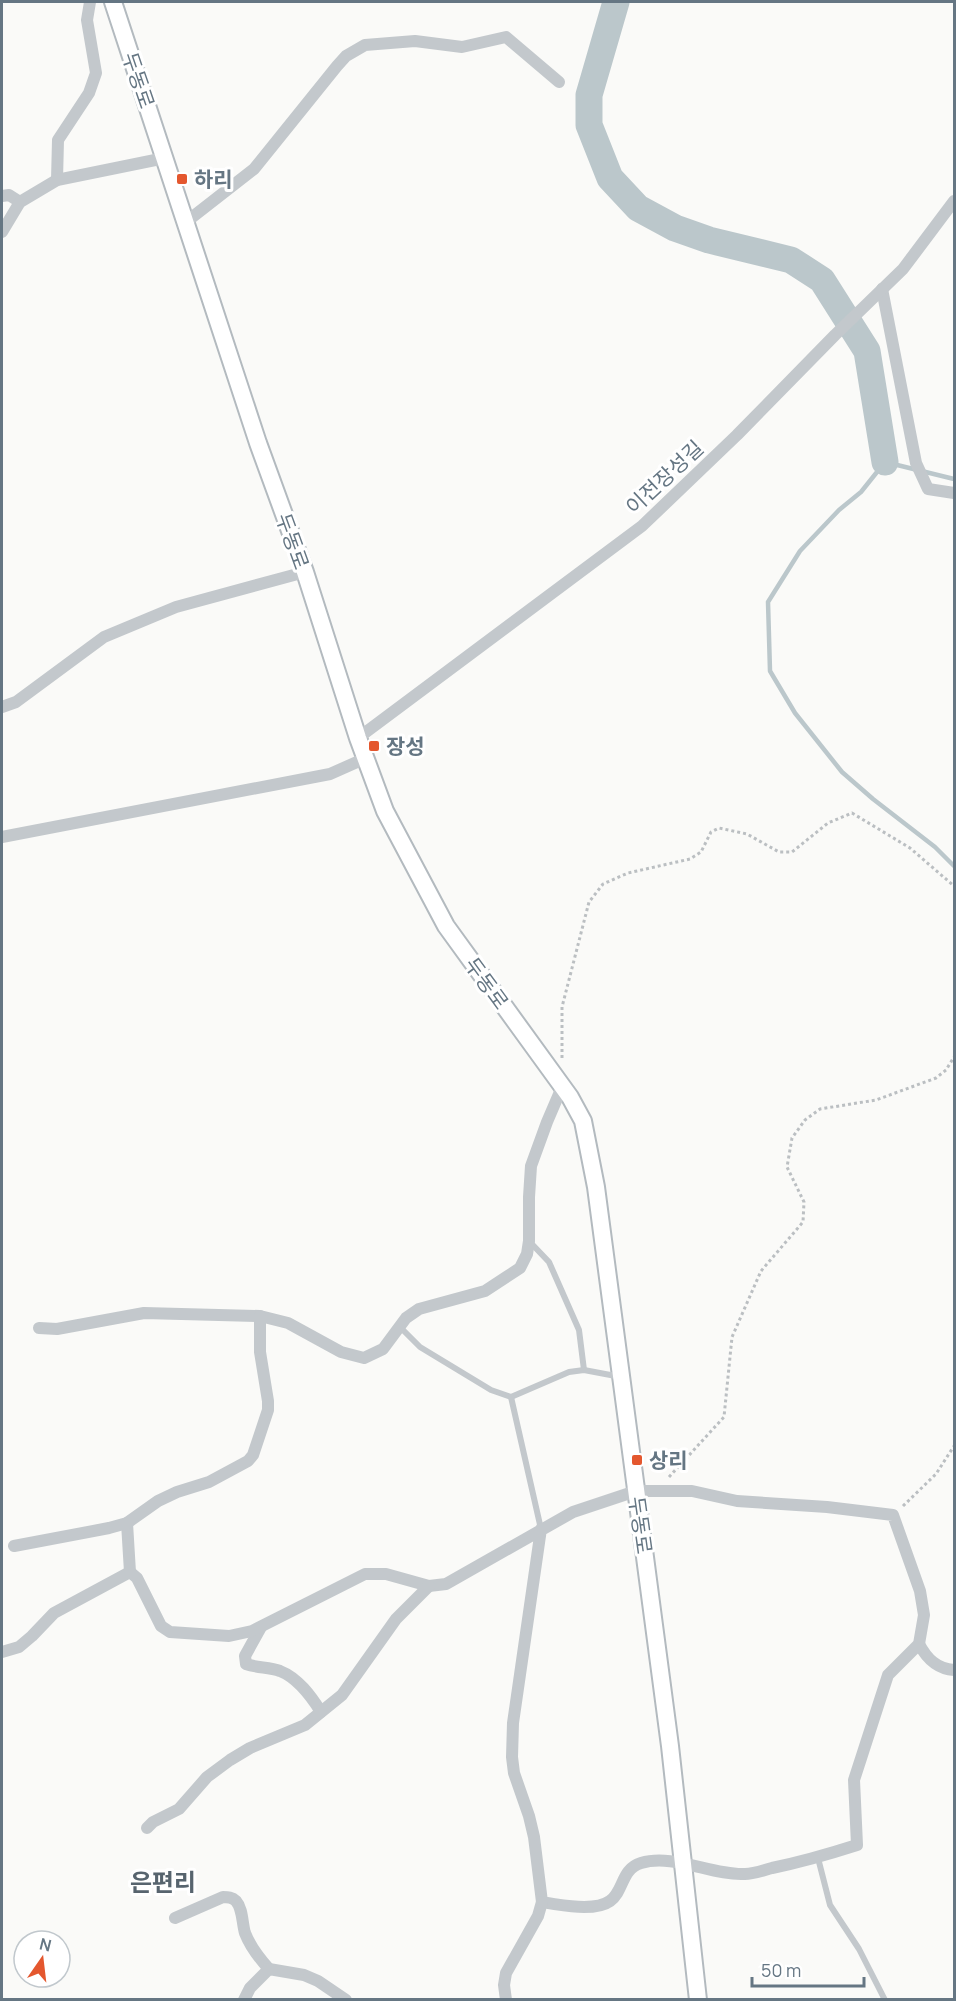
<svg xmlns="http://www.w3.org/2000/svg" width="956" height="2001" viewBox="0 0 956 2001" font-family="Manrope,'Noto Sans KR',sans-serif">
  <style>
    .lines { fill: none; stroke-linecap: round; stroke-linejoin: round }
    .stream { stroke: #bbc7cb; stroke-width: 4.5 }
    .river { stroke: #bbc7cb; stroke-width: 27 }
    .secondary-casing { stroke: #b3babf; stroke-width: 20 }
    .path { stroke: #bbbfc2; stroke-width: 3; stroke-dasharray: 3 3; stroke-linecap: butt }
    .service { stroke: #c3c8cc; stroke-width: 6 }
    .minor { stroke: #c3c8cc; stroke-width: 12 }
    .secondary { stroke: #fff; stroke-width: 16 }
    .poi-dot { fill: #e4572e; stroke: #fff; stroke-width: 2 }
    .labels { text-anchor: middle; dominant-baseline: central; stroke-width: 6; stroke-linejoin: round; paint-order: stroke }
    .street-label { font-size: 21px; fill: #657683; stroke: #fff }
    .poi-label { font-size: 21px; font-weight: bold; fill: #657683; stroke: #fff; text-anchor: start }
    .quarter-label { font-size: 24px; font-weight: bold; fill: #57646e; stroke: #fff }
  </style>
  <rect width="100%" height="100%" fill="#fafaf8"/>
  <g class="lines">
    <polyline class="stream" points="954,479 885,462 861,492 839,510 800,551 768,602 770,671 795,713 842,772 873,799 935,847 954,866"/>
    <polyline class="river" points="616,2 589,95 589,125 610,178 638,208 675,228 709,240 791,260 822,280 867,351 885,462"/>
    <defs>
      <polyline id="secondary" points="113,2 258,443 305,572 358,738 385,811 446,926 570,1097 583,1121 596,1187 670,1746 698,2000"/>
    </defs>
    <use href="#secondary" class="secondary-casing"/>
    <g class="path">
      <polyline points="562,1058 562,1007 589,902 603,884 628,873 690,859 701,852 711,832 719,828 747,834 779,852 792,852 828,823 852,813 910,848 954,886"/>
      <polyline points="669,1477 724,1417 732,1337 761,1271 803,1222 804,1202 787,1167 792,1138 805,1120 820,1109 876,1100 936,1078 946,1070 954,1057"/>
      <polyline points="903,1506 936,1474 954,1446"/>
    </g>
    <g class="service">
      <polyline points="529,1241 549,1262 579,1330 584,1370"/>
      <polyline points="400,1327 420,1347 491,1390 511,1397 569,1372 584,1370 621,1377"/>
      <polyline points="511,1397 541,1529"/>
      <polyline points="818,1858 830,1905 859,1949 885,2000"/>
    </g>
    <g class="minor">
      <polyline points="57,180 58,140 89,93 96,73 87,20 90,2"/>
      <polyline points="2,196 9,195 20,202"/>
      <polyline points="186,222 254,169 337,66 346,56 365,45 415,41 462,47 506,37 559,82"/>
      <polyline points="2,232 20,202 57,180 165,158"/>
      <polyline points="882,289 916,463 928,489 954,493"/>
      <polyline points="2,707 16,702 104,637 176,607 305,572"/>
      <polyline points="358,738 642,526 737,435 835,335 903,269 954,201"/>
      <polyline points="2,837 330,774 366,758"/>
      <polyline points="39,1328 57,1329 144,1313 260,1316 288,1323 341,1352 364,1358 383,1349 406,1318 419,1309 485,1291 520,1268 527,1254 529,1241 529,1197 531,1166 547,1122 562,1087"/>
      <polyline points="127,1523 130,1572"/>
      <polyline points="14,1546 109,1528 127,1523 158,1501 177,1492 209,1482 248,1461 253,1455 268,1410 268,1401 260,1352 260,1316"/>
      <path d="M261,1627L245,1656L246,1664C257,1668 269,1667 280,1671C298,1678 311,1696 321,1712"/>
      <path d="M919,1644C927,1659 937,1669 954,1670"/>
      <path d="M2,1652L19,1647L32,1636L54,1613L130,1572L137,1578L161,1626L170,1632L229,1636L252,1631L365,1574H386L429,1586L446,1584L573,1512L636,1491H692L737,1501L827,1507L893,1515L920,1591L924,1615L919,1644L888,1675L854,1780L857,1845C829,1854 801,1862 772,1868C764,1870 754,1874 745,1874C713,1876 673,1853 641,1863C621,1869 624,1891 610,1901C595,1912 559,1905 542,1902L534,1837L529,1816L514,1773L512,1757L513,1723L541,1529"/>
      <polyline points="147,1828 153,1822 179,1809 207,1777 230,1760 250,1748 305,1725 342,1695 396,1619 429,1586"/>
      <path d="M175,1918L223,1897C228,1897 232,1897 236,1901C243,1909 242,1923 245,1933C250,1946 260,1959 269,1969"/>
      <polyline points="244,2000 250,1988 269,1969 304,1975 318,1981 346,2000"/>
      <polyline points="506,2000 504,1985 506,1973 538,1916 542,1902"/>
    </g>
    <use href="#secondary" class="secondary"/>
  </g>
  <g class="poi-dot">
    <rect x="176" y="173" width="12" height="12" rx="3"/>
    <rect x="368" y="740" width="12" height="12" rx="3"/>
    <rect x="631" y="1454" width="12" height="12" rx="3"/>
  </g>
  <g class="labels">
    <g class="street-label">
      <text transform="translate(139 80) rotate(71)">두동로</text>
      <text transform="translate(664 477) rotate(-43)">이전장성길</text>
      <text transform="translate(293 541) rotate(70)">두동로</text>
      <text transform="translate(487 983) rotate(54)">두동로</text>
      <text transform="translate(641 1525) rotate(82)">두동로</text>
    </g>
    <g class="poi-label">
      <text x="194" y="179">하리</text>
      <text x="386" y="746">장성</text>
      <text x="649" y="1460">상리</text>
    </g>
    <g class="quarter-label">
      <text x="163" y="1881">은편리</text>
    </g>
  </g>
  <rect width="956" height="2001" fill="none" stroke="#657683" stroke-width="6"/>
  <g transform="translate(42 1959) rotate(14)"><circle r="28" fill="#ffffff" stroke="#c1c8cd" stroke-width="1.5"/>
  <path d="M0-4.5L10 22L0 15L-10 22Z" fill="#e4572e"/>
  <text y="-9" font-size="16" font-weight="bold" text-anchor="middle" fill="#657683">N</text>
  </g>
  <path d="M752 1977v9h112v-9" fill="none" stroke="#657683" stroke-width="3"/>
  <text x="761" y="1977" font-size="18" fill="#657683" stroke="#ffffff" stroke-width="4.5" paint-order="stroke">50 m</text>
</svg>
